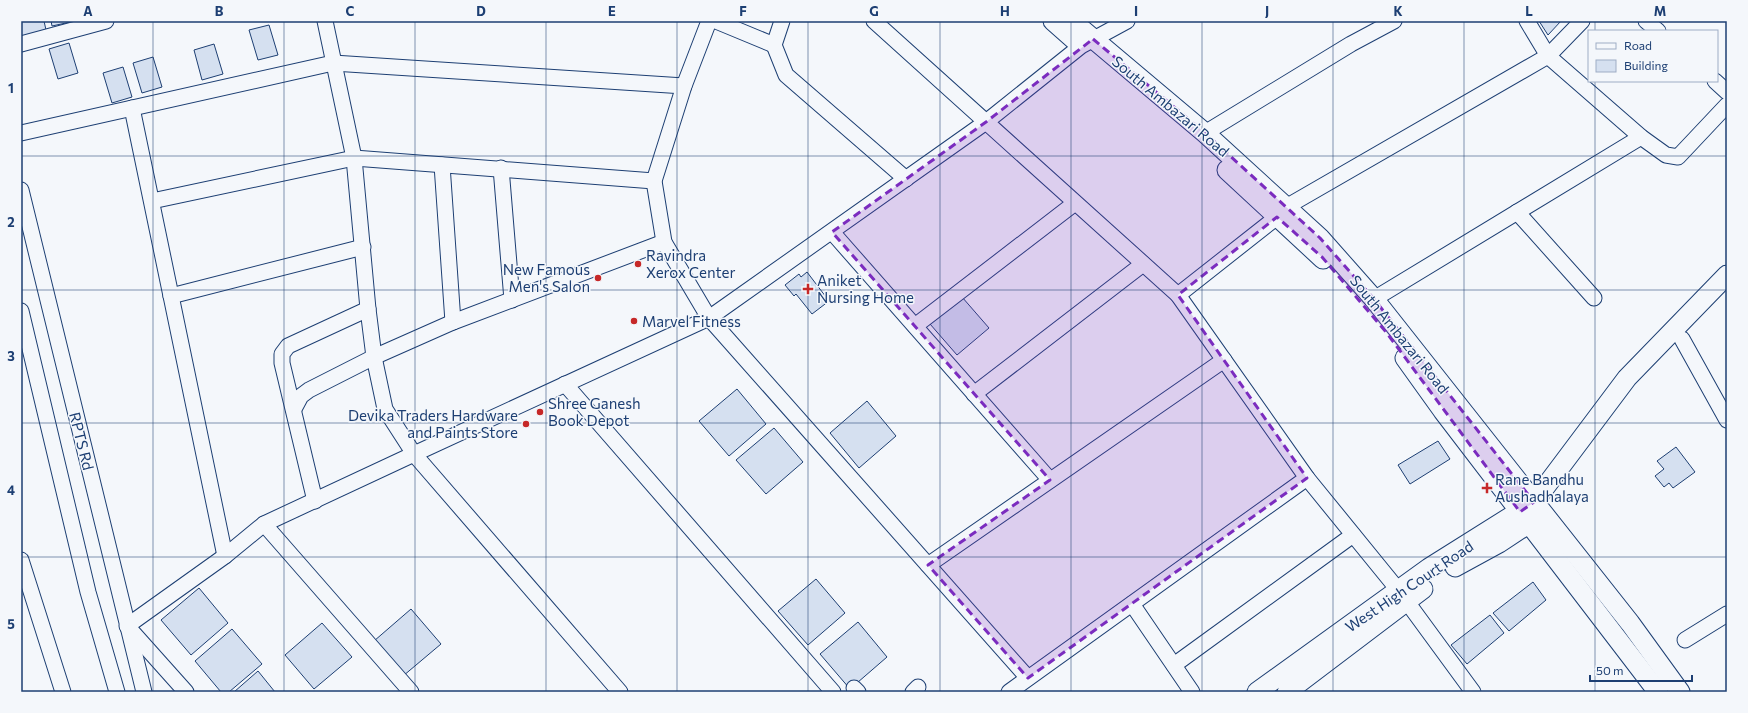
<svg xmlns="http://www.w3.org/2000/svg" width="1748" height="713" viewBox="0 0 1748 713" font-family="Commissioner,sans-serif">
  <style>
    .building { fill: #d5e0f0; stroke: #1d3f73 }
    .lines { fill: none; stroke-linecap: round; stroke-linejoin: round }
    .minor-casing { stroke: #1d3f73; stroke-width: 17 }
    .major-casing { stroke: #1d3f73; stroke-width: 21 }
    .minor { stroke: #f4f7fb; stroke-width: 15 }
    .major { stroke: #f4f7fb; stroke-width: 19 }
    .marked { fill: #7b2cbf; fill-opacity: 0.2; stroke: #7b2cbf; stroke-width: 3; stroke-dasharray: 8 5; stroke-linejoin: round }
    .grid { fill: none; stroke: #1d3f73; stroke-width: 1; stroke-opacity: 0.55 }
    .poi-dot { fill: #c62828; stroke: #f4f7fb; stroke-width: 1.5 }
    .labels { text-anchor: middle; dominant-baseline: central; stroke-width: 3; stroke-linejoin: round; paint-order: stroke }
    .street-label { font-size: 15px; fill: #1d3f73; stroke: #f4f7fb }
    .poi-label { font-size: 15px; fill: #1d3f73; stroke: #f4f7fb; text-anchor: start }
    .neatline { fill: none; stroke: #1d3f73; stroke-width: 1.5 }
    .grid-label { font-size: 13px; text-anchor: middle; font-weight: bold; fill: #1d3f73 }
  </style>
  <rect width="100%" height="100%" fill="#f4f7fb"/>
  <g class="building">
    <polygon points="21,21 44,21 46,30 21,37"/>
    <polygon points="51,21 75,21 52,26"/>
    <polygon points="1539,21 1561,21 1548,35"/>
    <polygon points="269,25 278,55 258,60 249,30"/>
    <polygon points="69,43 78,73 58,79 49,49"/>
    <polygon points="214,44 223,74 202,80 194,50"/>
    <polygon points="153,57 162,87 142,93 133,63"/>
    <polygon points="123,67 132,97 112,103 103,73"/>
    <polygon points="807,272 829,301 812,314 796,294 794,296 785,285 799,274 801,277"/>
    <polygon points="962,297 989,328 957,355 930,324"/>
    <polygon points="737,389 766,424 729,456 699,421"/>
    <polygon points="867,401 896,436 859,468 830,433"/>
    <polygon points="774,428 803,462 766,494 736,460"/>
    <polygon points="1438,441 1450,459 1410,484 1398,465"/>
    <polygon points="1676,447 1695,472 1673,488 1669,483 1664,487 1655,476 1664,469 1657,461"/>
    <polygon points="816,579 845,613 808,645 778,611"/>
    <polygon points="1533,582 1546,600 1509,631 1493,613"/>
    <polygon points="199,588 228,623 191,655 161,620"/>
    <polygon points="411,609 441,644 403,676 374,641"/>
    <polygon points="1490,615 1504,633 1467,664 1451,645"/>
    <polygon points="858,622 887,657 850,689 820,654"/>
    <polygon points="322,623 352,657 314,689 285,655"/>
    <polygon points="232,629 262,664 229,692 221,692 195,661"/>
    <polygon points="258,671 275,692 234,692"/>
  </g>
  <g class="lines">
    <defs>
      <g id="minor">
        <polyline points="325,21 354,158 368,309 374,357 385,409 414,454 620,692"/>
        <polyline points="709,21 684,86 654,181 664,242 709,318 1028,678"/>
        <polyline points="716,21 774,45"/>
        <polyline points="782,21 774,45 786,75 906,179"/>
        <polyline points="874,21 1178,295 1307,478 1399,591 1473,692"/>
        <polyline points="1527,21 1548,56 1641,137 1666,155 1678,157 1727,105"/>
        <polyline points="1646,21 1658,31"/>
        <polyline points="21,44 106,21"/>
        <polyline points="1715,81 1727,92"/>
        <polyline points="132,108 225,556"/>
        <polyline points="21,133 333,63 684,86"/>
        <polyline points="1205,133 1351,44 1394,21"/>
        <polyline points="442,165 453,322"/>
        <polyline points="501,168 512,300"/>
        <polyline points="21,190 144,692"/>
        <polyline points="152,201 354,158 654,181"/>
        <polyline points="1286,207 1548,56 1582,21"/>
        <polyline points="1517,212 1594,298"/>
        <polyline points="832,232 1050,480"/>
        <polyline points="1178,295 1277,217"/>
        <polyline points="171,296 363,247"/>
        <polyline points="1374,299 1641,137"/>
        <polyline points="21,311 88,592 117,692"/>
        <polyline points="915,326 1075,203"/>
        <polyline points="1682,339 1727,420"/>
        <polyline points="565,384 833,692"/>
        <polyline points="974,394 1143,264"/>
        <polyline points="294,409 301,396 309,390 374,357 453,322 664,242"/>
        <polyline points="315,501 282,363 282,354 288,346 368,309"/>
        <polyline points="264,524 411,692"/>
        <polyline points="21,560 63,692"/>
        <polyline points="928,565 1224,360"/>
        <polyline points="1132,604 1192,692"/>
        <polyline points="1685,640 1727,614"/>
        <polyline points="1174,665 1353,535"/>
        <polyline points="854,688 858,692"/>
        <polyline points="186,692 127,626 225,556 264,524 414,454 709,318 986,122 1081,46 1127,21"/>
        <polyline points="913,692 918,687"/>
        <polyline points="1009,692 1307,478"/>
      </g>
      <g id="major">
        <polyline points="1053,21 1079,44"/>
        <polyline points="1072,21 1205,133 1320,238 1374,299 1630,623 1680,692"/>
        <polyline points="1227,170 1323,259"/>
        <polyline points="1405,358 1443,411 1658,692"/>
        <polyline points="1455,567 1499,543 1534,520 1538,514"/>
        <polyline points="1257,692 1429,568 1534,502 1627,378 1727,275"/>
        <polyline points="1287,692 1423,589"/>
      </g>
    </defs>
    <use href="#minor" class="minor-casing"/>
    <use href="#major" class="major-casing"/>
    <use href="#minor" class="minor"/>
    <use href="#major" class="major"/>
  </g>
  <path class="marked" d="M1093,39L1205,133L1320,238L1374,299L1534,502L1520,512L1386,332L1322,257L1277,217L1178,295L1307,478L1028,678L928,565L1050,480L832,232L986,122Z"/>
  <path class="grid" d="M153,21V692M284,21V692M415,21V692M546,21V692M677,21V692M808,21V692M940,21V692M1071,21V692M1202,21V692M1333,21V692M1464,21V692M1595,21V31M1595,81V692M21,156H1727M21,290H1727M21,423H1727M21,557H1727"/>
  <g class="poi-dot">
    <circle cx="638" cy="264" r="4"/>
    <circle cx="598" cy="278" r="4"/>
    <path d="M806 283h4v4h4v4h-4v4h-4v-4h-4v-4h4z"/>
    <circle cx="634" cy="321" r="4"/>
    <circle cx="540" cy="412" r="4"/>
    <circle cx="526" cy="424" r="4"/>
    <path d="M1485 482h4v4h4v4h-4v4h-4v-4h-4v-4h4z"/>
  </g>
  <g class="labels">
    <g class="street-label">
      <text transform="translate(1171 106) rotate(40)">South Ambazari Road</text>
      <text transform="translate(1400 334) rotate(51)">South Ambazari Road</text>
      <text transform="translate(82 441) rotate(76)">RPTS Rd</text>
      <text transform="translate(1409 586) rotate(-34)">West High Court Road</text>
    </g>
    <g class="poi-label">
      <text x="646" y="255">Ravindra<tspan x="646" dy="17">Xerox Center</tspan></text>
      <text x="590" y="269" text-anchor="end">New Famous<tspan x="590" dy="17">Men's Salon</tspan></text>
      <text x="817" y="280">Aniket<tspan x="817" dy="17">Nursing Home</tspan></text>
      <text x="642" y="321">Marvel Fitness</text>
      <text x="548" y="403">Shree Ganesh<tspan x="548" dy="17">Book Depot</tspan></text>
      <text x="518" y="415" text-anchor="end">Devika Traders Hardware<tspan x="518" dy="17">and Paints Store</tspan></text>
      <text x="1495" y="479">Rane Bandhu<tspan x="1495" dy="17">Aushadhalaya</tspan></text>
    </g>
  </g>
  <rect width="1748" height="713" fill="none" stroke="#f4f7fb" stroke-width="44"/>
  <rect x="1588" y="30" width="130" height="52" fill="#f4f7fb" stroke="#9eadc5"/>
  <rect x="1596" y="43" width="20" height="6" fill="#f4f7fb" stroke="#9eadc5"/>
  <text x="1624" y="50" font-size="12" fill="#1d3f73">Road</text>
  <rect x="1596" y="60" width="20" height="12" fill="#d5e0f0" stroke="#9eadc5"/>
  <text x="1624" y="70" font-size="12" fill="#1d3f73">Building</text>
  <path d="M1590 675v6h102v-6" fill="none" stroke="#1d3f73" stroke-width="2"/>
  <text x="1596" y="675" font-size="12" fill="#1d3f73" stroke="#f4f7fb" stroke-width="3" paint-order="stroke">50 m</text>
  <rect x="22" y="22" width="1704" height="669" class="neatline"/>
  <g class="grid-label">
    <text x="88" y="16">A</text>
    <text x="219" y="16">B</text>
    <text x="350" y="16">C</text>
    <text x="481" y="16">D</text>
    <text x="612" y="16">E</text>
    <text x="743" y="16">F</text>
    <text x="874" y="16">G</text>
    <text x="1005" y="16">H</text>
    <text x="1136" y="16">I</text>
    <text x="1267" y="16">J</text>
    <text x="1398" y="16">K</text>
    <text x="1529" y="16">L</text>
    <text x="1660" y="16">M</text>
    <text x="11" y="93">1</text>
    <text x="11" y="227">2</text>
    <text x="11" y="361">3</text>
    <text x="11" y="495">4</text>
    <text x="11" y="629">5</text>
  </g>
</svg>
